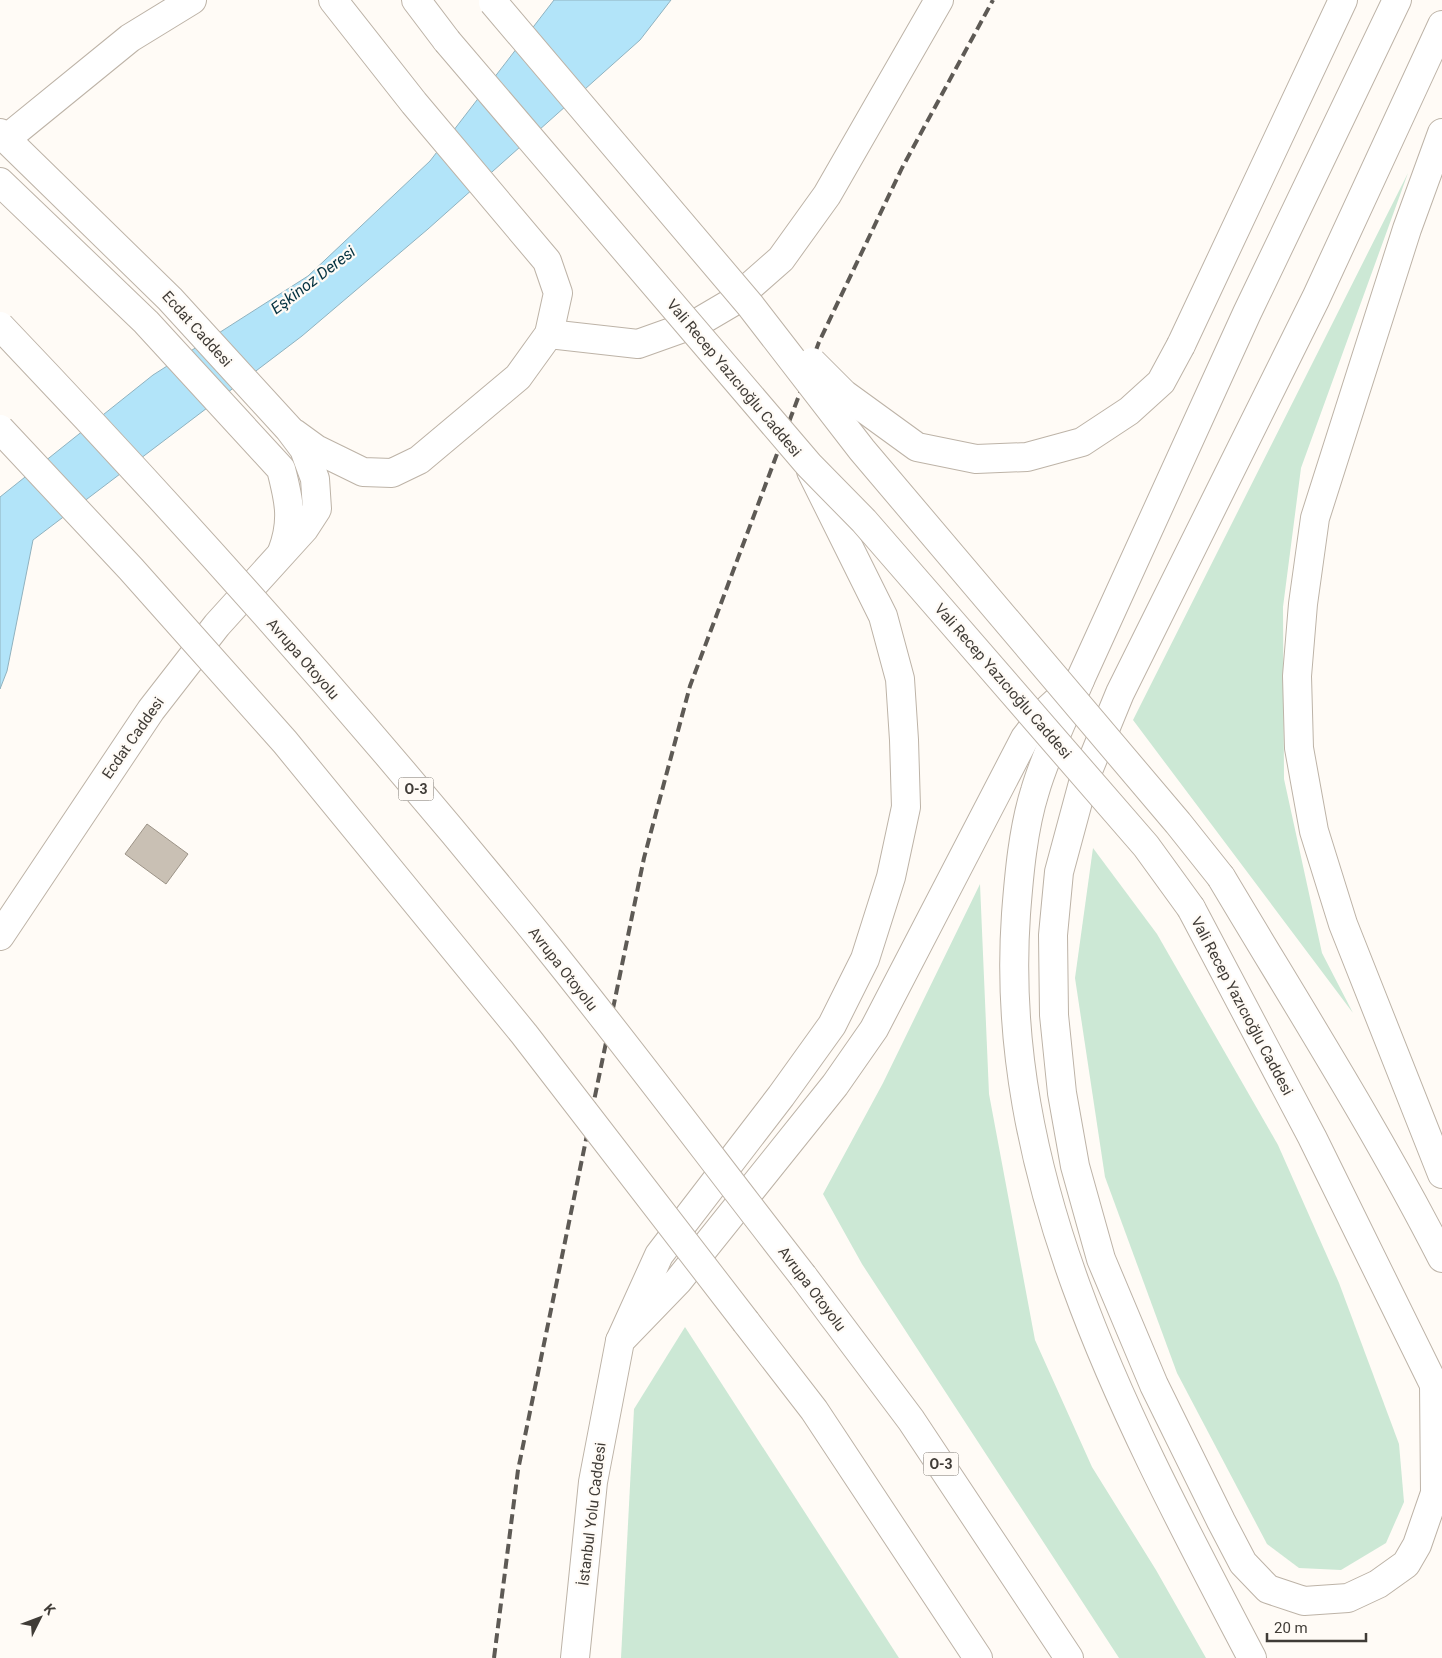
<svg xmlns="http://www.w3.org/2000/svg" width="1442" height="1658" viewBox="0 0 1442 1658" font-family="Roboto,sans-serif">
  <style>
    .green { fill: #cce8d5 }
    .water { fill: #b2e4f9; stroke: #90b2bf }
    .building { fill: #c9c0b4; stroke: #9c9387 }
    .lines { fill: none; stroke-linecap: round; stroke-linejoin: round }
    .minor-casing { stroke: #bdb3a7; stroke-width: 30 }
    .major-casing { stroke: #bdb3a7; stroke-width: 30 }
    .highway-casing { stroke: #bdb3a7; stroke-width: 30 }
    .minor { stroke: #fff; stroke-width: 28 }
    .major { stroke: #fff; stroke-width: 28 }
    .highway { stroke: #fff; stroke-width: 28 }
    .rail { stroke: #5e5a55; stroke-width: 4; stroke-dasharray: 10 5; stroke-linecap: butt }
    .highway-bridge-casing { stroke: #bdb3a7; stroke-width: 30; stroke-linecap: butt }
    .highway-bridge { stroke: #fff; stroke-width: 28 }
    .labels { text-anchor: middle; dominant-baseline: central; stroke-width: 4.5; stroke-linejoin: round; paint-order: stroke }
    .shield { fill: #fffbf6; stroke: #797570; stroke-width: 1 }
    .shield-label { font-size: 14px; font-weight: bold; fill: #403c37 }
    .street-label { font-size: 15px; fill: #403c37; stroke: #fffbf6 }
    .water-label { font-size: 16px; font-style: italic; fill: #043240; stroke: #fffbf6 }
  </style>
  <rect width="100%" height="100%" fill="#fffbf6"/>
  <g class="green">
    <polygon points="1408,173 1301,468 1283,607 1284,779 1322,953 1353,1013 1133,720"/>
    <polygon points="1093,848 1157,934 1278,1145 1339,1283 1399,1444 1404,1502 1386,1543 1341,1570 1299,1568 1267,1544 1177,1373 1105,1177 1075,978"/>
    <polygon points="980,884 989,1094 1035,1340 1092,1467 1156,1570 1206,1658 1119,1658 862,1264 823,1194 883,1083"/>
    <polygon points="685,1327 899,1658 621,1658 634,1409"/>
  </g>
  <polygon class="water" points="554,0 671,0 640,40 428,229 302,336 33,540 7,671 0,689 0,497 153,375 308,276 430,161"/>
  <polygon class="building" points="147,824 188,854 166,884 125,854"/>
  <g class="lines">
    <defs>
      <g id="minor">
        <polyline points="6,139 130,38 192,0"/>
        <polyline points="549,334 638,344 697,323 731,303 781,259 827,195 939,0"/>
      </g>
      <g id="major">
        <polyline points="0,133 170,299 289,429 304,449 315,479 317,509 304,529 217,625 151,710 0,936"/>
        <path d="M0,182L146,322L281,469C289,500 294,521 282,552"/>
        <polyline points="294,433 316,449 363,472 392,473 419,460 518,377 549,334 558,293 547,261 414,103 333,0"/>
        <polyline points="575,1658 593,1482 620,1341 678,1281 835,1085 874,1029 1025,738 1045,712 1080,680 1247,313 1397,0"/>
      </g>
      <g id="highway">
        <polyline points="416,0 447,41"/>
        <polyline points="1442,133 1407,229 1315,518 1303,604 1297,676 1299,748 1314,831 1343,924 1442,1174"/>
        <polyline points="1181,345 1343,0"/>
        <path d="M1080,680C1065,716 1046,753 1035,791C1023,829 1019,875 1016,914C997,1184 1131,1427 1252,1658"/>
        <path d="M1221,877C1296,1003 1375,1127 1442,1258"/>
        <polyline points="1191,908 1312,1137 1441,1399"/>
        <polyline points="803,1276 911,1420 1069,1658"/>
        <polyline points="746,1322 814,1410 978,1658"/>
        <polyline points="620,1341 659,1255 781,1096 832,1025 865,959 891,877 906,807 904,740 900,679 883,616 811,471"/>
        <polyline points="1434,1383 1435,1493 1417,1545 1406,1564 1378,1584 1348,1598 1304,1601 1268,1589 1243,1563 1221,1521 1154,1385 1101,1259 1075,1166 1062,1093 1054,1015 1053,935 1059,872 1083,783 1120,693 1316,298 1442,25"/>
      </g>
    </defs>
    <use href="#minor" class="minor-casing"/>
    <use href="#major" class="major-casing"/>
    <use href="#highway" class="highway-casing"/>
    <use href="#minor" class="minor"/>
    <use href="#major" class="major"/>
    <use href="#highway" class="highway"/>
    <polyline class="rail" points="494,1658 518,1470 644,858 690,686 819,342 902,168 993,0"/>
    <defs>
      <g id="highway-bridge">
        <polyline points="493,2 750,305 862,450 1178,823 1221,877"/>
        <polyline points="447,41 809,465 864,521 1146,846 1191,908"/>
        <path d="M0,326C190,525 373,731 546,945C634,1054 717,1166 803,1276"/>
        <polyline points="812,362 844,394 917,447 976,459 1027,457 1082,442 1129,411 1161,382 1181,345"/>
        <polyline points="0,429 131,569 285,742 524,1034 746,1322"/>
      </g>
    </defs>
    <use href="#highway-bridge" class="highway-bridge-casing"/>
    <use href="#highway-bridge" class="highway-bridge"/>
  </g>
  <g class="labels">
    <g class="shield">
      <rect x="398.5" y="777.5" width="35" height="23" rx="4"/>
      <rect x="923.5" y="1452.5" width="35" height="23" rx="4"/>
    </g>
    <g class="shield-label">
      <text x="416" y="789">O-3</text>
      <text x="941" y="1464">O-3</text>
    </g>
    <g class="street-label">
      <text transform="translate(197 329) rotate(48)">Ecdat Caddesi</text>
      <text transform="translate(734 378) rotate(50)">Vali Recep Yazıcıoğlu Caddesi</text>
      <text transform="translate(303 659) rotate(49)">Avrupa Otoyolu</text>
      <text transform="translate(1003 681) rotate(49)">Vali Recep Yazıcıoğlu Caddesi</text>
      <text transform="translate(133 738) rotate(-55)">Ecdat Caddesi</text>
      <text transform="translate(563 969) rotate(52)">Avrupa Otoyolu</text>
      <text transform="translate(1242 1006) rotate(62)">Vali Recep Yazıcıoğlu Caddesi</text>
      <text transform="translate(812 1289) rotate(53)">Avrupa Otoyolu</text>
      <text transform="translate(592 1514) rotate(-83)">İstanbul Yolu Caddesi</text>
    </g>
    <g class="water-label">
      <text transform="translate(313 280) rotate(-37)">Eşkinoz Deresi</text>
    </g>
  </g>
  <g transform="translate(40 1618) rotate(48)" stroke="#fffbf6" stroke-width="4" paint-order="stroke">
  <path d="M0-4L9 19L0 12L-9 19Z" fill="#403c37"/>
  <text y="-8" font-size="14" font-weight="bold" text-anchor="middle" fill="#403c37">K</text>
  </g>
  <path d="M1267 1633v8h99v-8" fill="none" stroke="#403c37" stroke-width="2.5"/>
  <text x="1274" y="1633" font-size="15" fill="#403c37" stroke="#fffbf6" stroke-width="4" paint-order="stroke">20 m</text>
</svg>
